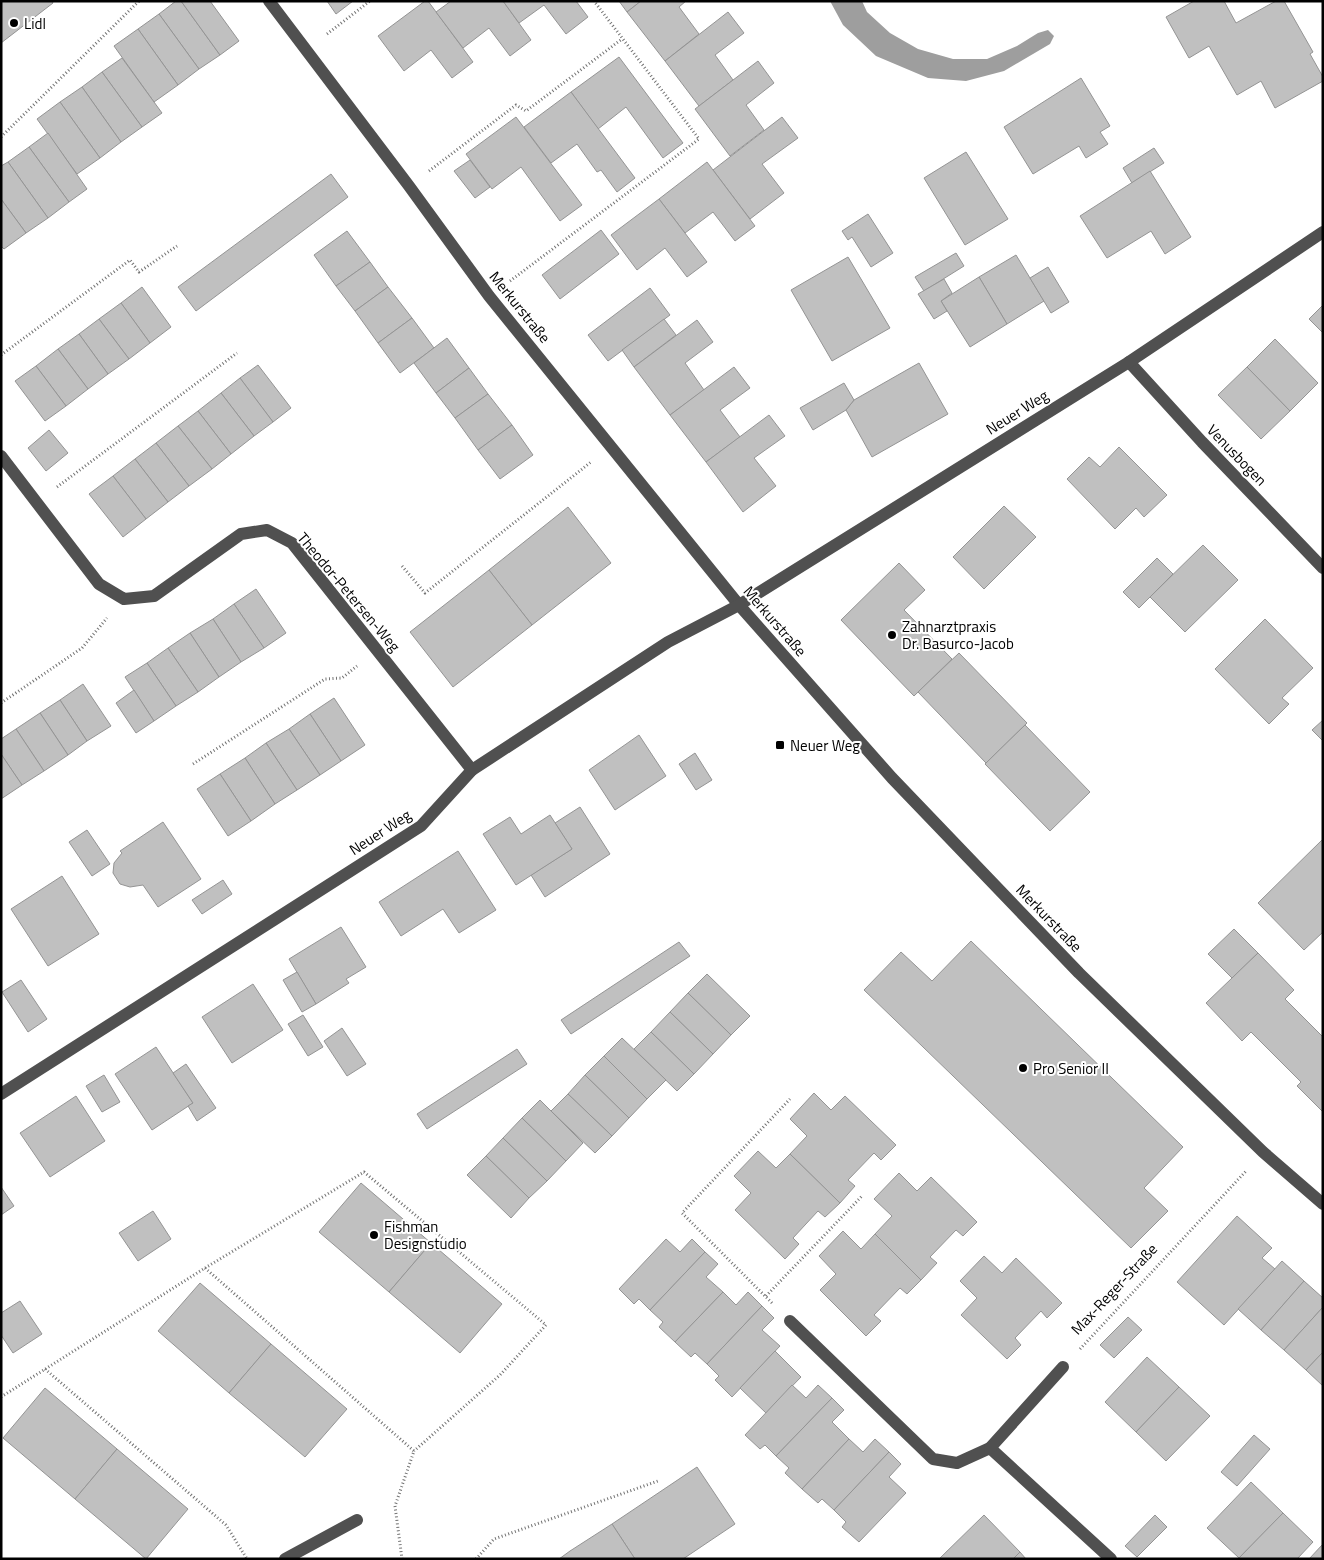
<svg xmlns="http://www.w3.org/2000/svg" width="1324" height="1560" viewBox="0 0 1324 1560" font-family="'Titillium Web',sans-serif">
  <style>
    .water { fill: #9e9e9e }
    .building { fill: #c0c0c0; stroke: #949494 }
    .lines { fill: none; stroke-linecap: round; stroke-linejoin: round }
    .path { stroke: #727272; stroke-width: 3; stroke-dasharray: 1 2.5; stroke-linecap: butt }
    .minor { stroke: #505050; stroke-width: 12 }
    .poi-dot { fill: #000; stroke: #fff; stroke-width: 2 }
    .labels { text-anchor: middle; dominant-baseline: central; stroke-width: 4; stroke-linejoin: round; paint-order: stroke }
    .poi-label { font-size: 15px; fill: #000; stroke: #fff; text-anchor: start }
    .street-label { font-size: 15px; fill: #000; stroke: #fff }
  </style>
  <rect width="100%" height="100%" fill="#fff"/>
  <polygon class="water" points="830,1 862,1 867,12 890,33 918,49 953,59 987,59 1017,46 1038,33 1048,30 1054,36 1050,44 1004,71 966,81 928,78 876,56 843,25"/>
  <g class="building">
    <polygon points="1,1 52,1 53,3 1,43"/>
    <polygon points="176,1 181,1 220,55 199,69 159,14"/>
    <polygon points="181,1 210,1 239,41 220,55"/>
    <polygon points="327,1 353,1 336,14"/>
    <polygon points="425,1 428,1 473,62 452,78 431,50 404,71 378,36"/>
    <polygon points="451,1 503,1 531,40 510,56 489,28 463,48 436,12"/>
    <polygon points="503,1 576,1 588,17 566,34 544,5 519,23"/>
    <polygon points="619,1 641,1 627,12"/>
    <polygon points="641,1 686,1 679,7 699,34 665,61 627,12"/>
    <polygon points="1194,1 1224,1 1236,23 1276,1 1284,1 1313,52 1310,54 1323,77 1323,81 1275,108 1261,81 1237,95 1209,46 1189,58 1166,17"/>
    <polygon points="728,12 744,33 715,55 733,80 699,106 665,61"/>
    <polygon points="159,14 199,69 178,85 138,29"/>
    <polygon points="138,29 178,85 154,102 114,46"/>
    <polygon points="619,57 683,143 663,158 626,107 598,129 571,92"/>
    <polygon points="122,58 162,113 142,127 102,72"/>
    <polygon points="758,61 774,83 746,105 764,130 730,156 695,109"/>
    <polygon points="102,72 142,127 121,142 82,87"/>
    <polygon points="1081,78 1110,126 1100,132 1108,144 1086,158 1079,146 1033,174 1004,127"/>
    <polygon points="82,87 121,142 100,158 60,102"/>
    <polygon points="571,92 635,178 617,192 601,170 597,172 577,144 551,163 524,127"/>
    <polygon points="60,102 100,158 77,174 37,119"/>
    <polygon points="516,117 582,205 560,221 521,167 492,189 466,154"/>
    <polygon points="782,117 798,138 762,164 784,193 750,219 713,170"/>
    <polygon points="48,133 87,189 69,202 29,147"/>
    <polygon points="29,147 69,202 48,218 8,162"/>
    <polygon points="1154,148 1164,163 1132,183 1123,168"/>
    <polygon points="966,152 1008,219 965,245 924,178"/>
    <polygon points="470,160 490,187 475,198 454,171"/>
    <polygon points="8,162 48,218 26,233 1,199 1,166"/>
    <polygon points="707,162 755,226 735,241 713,212 685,233 659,199"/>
    <polygon points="1150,171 1191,237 1165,254 1151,231 1107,258 1080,216"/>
    <polygon points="331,174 348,197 196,311 178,287"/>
    <polygon points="1,199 26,233 4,249 1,246"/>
    <polygon points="659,199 707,262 687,277 665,248 637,270 611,235"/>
    <polygon points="868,214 893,253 871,267 852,237 848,240 842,231"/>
    <polygon points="601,230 619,254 560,299 542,275"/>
    <polygon points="347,231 370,262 336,286 314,255"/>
    <polygon points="956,253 964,266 924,291 915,277"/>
    <polygon points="1016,255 1044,301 1007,324 979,277"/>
    <polygon points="848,257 890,328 832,361 791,290"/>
    <polygon points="370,262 388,287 355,311 336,286"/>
    <polygon points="1048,267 1069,302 1051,313 1030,278"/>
    <polygon points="979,277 1007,324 970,347 941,301"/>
    <polygon points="944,279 952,293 941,301 947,311 934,319 918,294"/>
    <polygon points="142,287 171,327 150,343 121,303"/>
    <polygon points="388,287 412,318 378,343 355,311"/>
    <polygon points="650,288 670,315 608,361 588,335"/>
    <polygon points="121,303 150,343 129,359 99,319"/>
    <polygon points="1323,305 1323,333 1309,319"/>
    <polygon points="412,318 434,348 400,373 378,343"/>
    <polygon points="99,319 129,359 108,374 79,334"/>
    <polygon points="664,319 676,335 634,367 622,350"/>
    <polygon points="697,320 713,342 685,363 704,390 670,415 634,367"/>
    <polygon points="79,334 108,374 88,389 58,349"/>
    <polygon points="447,338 469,368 436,393 414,363"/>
    <polygon points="1275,339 1318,383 1290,411 1247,367"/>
    <polygon points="58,349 88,389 66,406 36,366"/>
    <polygon points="919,363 948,414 872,457 846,410 854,400"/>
    <polygon points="258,365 291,408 273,422 240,378"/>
    <polygon points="36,366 66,406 45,421 15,381"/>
    <polygon points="734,367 750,388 720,410 740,437 706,462 670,415"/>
    <polygon points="1247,367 1290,411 1261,439 1218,395"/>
    <polygon points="469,368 488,394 455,418 436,393"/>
    <polygon points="240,378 273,422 254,436 221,393"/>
    <polygon points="844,383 854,400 846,410 813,430 800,408"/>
    <polygon points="221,393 254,436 231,454 198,411"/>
    <polygon points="488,394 512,425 478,450 455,418"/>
    <polygon points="198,411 231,454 212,469 178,426"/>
    <polygon points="769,415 785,436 754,458 776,486 743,512 706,462"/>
    <polygon points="512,425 533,455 500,479 478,450"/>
    <polygon points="178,426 212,469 189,486 156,443"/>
    <polygon points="49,430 68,453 46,471 28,448"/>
    <polygon points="156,443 189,486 168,502 135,459"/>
    <polygon points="1119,447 1167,495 1144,517 1136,508 1115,529 1067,479 1089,457 1100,467"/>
    <polygon points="135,459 168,502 146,519 113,476"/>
    <polygon points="113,476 146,519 123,537 89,494"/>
    <polygon points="1004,506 1036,537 984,589 953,557"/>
    <polygon points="568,507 611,563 532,625 489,570"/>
    <polygon points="1203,545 1238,580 1185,632 1150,597"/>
    <polygon points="1157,558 1173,574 1139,608 1123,592"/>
    <polygon points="899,563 925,590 904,610 952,659 914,696 841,620"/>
    <polygon points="489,570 532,625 453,687 410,632"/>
    <polygon points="256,589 286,633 264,648 234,604"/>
    <polygon points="234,604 264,648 241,662 213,619"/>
    <polygon points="213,619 241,662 219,677 190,633"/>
    <polygon points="1265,619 1313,668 1282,698 1289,704 1269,724 1215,669"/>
    <polygon points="190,633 219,677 198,692 168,648"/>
    <polygon points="168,648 198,692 176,706 147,663"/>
    <polygon points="959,653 1027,723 986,763 918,692"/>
    <polygon points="147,663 176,706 154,721 125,677"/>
    <polygon points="83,684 111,726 87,741 60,700"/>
    <polygon points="134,690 154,721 136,733 116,703"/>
    <polygon points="334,698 365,745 341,761 310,714"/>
    <polygon points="60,700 87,741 68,755 40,713"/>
    <polygon points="40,713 68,755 44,771 16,729"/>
    <polygon points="310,714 341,761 320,775 289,729"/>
    <polygon points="1323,720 1323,741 1312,730"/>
    <polygon points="1025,725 1090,792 1050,831 985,764"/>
    <polygon points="16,729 44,771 22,785 1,754 1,739"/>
    <polygon points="289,729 320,775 297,790 266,743"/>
    <polygon points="639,735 666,776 615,810 589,770"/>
    <polygon points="266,743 297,790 275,804 245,758"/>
    <polygon points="695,753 712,780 696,790 679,764"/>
    <polygon points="1,754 22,785 1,799"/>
    <polygon points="245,758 275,804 251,821 220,774"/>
    <polygon points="220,774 251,821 228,836 197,789"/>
    <polygon points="580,807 610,854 545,897 531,875 572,849 555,823"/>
    <polygon points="550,815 572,849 516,885 483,834 510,817 521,834"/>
    <polygon points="163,822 201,879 158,907 143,885 130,887 120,884 113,873 114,863 122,853 120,851"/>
    <polygon points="87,830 110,864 92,876 69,842"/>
    <polygon points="1323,839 1323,932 1304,950 1258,903"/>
    <polygon points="458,851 496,910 459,933 443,909 401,936 379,902"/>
    <polygon points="62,876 99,934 48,966 11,909"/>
    <polygon points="223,880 232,894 202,914 192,900"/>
    <polygon points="341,927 366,967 346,979 349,983 316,1004 289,959"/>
    <polygon points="1234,929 1258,953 1232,978 1208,954"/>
    <polygon points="971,941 1183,1147 1144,1188 1168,1211 1131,1248 864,990 901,952 932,981"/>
    <polygon points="679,942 690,956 571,1034 561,1020"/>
    <polygon points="1258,953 1294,990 1285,999 1323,1037 1323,1112 1297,1086 1301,1082 1251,1032 1242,1041 1206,1003"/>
    <polygon points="297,972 316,1004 302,1012 283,980"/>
    <polygon points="707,974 750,1016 731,1035 688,993"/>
    <polygon points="21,980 47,1019 28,1032 2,992"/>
    <polygon points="253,984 283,1030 232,1063 202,1017"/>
    <polygon points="688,993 731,1035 713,1054 670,1012"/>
    <polygon points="670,1012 713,1054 694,1074 651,1032"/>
    <polygon points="303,1015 323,1047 308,1056 288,1024"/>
    <polygon points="342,1028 366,1064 347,1076 324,1041"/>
    <polygon points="651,1032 694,1074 677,1091 634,1049"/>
    <polygon points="622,1038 666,1080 647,1099 604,1056"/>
    <polygon points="156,1047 193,1103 152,1130 115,1074"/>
    <polygon points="517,1049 527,1064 427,1129 417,1114"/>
    <polygon points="604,1056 647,1099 629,1118 585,1075"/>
    <polygon points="186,1064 216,1108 197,1121 188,1106 193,1103 173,1073"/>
    <polygon points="104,1075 120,1102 102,1112 86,1086"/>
    <polygon points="585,1075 629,1118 612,1136 568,1094"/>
    <polygon points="814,1093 831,1110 845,1096 896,1145 881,1160 874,1153 848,1180 855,1186 840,1203 790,1154 807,1136 790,1119"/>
    <polygon points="568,1094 612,1136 595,1153 551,1111"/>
    <polygon points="76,1096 105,1141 50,1177 20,1133"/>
    <polygon points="540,1100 583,1143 566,1161 522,1118"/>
    <polygon points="522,1118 566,1161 547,1181 503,1138"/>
    <polygon points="503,1138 547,1181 529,1198 486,1156"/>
    <polygon points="758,1151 776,1168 790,1154 840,1203 825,1217 818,1211 793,1238 799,1244 785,1259 735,1210 751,1193 734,1176"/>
    <polygon points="486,1156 529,1198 511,1218 467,1175"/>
    <polygon points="899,1173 917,1191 931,1177 977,1222 963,1236 956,1230 930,1257 937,1263 921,1280 875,1234 892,1216 874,1199"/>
    <polygon points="361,1183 431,1243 389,1292 319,1232"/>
    <polygon points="1,1187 14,1206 1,1215"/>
    <polygon points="153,1211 171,1239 138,1261 119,1233"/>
    <polygon points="1237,1216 1272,1248 1262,1258 1275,1269 1224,1325 1177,1282"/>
    <polygon points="843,1231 861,1249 875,1234 921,1280 907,1294 900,1288 874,1315 881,1321 866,1336 820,1290 836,1274 819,1256"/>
    <polygon points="666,1239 680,1252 692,1239 705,1252 650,1310 639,1299 634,1304 619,1289"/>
    <polygon points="431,1243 502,1304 460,1353 389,1292"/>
    <polygon points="705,1252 718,1264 706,1277 723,1292 675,1342 659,1327 663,1322 650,1310"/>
    <polygon points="984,1256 1002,1273 1016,1258 1062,1303 1047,1318 1041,1311 1015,1338 1021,1345 1007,1359 961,1315 977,1298 960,1281"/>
    <polygon points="1282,1261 1304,1281 1261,1330 1238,1309"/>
    <polygon points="1304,1281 1323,1298 1323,1307 1284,1350 1261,1330"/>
    <polygon points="200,1283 271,1344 229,1393 158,1331"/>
    <polygon points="723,1292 736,1305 748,1292 762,1306 707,1364 695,1353 691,1357 675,1342"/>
    <polygon points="20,1301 42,1334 13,1353 1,1335 1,1313"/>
    <polygon points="762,1306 774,1318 762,1330 780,1346 732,1397 715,1380 719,1376 707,1364"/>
    <polygon points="1323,1307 1323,1352 1306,1370 1284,1350"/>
    <polygon points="1128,1317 1142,1330 1114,1358 1100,1345"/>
    <polygon points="271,1344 347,1409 305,1457 229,1393"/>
    <polygon points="775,1351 801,1377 766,1413 740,1388"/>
    <polygon points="1323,1352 1323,1386 1306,1370"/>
    <polygon points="1147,1357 1179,1387 1136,1432 1105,1402"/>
    <polygon points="792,1385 806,1398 818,1385 832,1398 776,1456 765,1445 760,1449 745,1435"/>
    <polygon points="1179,1387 1210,1416 1166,1461 1136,1432"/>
    <polygon points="45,1388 117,1449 75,1499 3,1438"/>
    <polygon points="832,1398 844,1410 832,1422 849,1439 802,1489 785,1473 789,1468 776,1456"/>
    <polygon points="1254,1435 1270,1449 1237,1486 1221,1472"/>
    <polygon points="849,1439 863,1452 875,1439 889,1452 834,1510 822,1499 818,1503 802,1489"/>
    <polygon points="117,1449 188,1509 146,1559 75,1499"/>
    <polygon points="889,1452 901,1464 889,1477 906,1493 859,1542 842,1527 846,1522 834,1510"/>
    <polygon points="697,1467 735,1524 683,1559 635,1559 612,1524"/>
    <polygon points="1251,1482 1283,1513 1239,1558 1207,1528"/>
    <polygon points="1283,1513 1313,1542 1297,1559 1240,1559 1239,1558"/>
    <polygon points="984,1515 1020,1552 1013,1559 939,1559"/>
    <polygon points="1155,1515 1167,1527 1137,1557 1125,1546"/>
    <polygon points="612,1524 635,1559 559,1559 570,1551"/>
    <polygon points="1323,1544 1323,1559 1309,1559"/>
    <polygon points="1020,1552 1026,1559 1013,1559"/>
  </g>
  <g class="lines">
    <g class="path">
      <polyline points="327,34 370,1"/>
      <polyline points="1,137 139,1"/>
      <polyline points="429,171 516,105 526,111 622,39"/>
      <polyline points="510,281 699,139 594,1"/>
      <polyline points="1,355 130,260 139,272 177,246"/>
      <polyline points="57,487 237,353"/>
      <polyline points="402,566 425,593 591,462"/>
      <polyline points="1,703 82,648 107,618"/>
      <polyline points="193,764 325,679 342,678 357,666"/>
      <polyline points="205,1268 414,1451 395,1506 402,1559"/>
      <polyline points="766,1296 863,1195"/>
      <polyline points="772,1303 682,1213 790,1099"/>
      <polyline points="1080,1349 1247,1170"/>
      <polyline points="45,1369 226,1525 247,1559"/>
      <polyline points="1,1397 205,1268 364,1172 546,1325 500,1375 414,1451"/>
      <polyline points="476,1559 494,1539 658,1481"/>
    </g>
    <g class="minor">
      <polyline points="269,1 409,186 489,296 739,605 892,778 1079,973 1263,1152 1323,1204"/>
      <polyline points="1129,362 1202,442 1323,568"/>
      <polyline points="1,456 99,584 124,599 154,596 241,534 267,530 292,543 472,770"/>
      <polyline points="1,1094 421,826 472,770 668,642 739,605 1129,362 1323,232"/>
      <polyline points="790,1321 933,1459 957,1463 990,1448 1111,1559"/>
      <polyline points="990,1448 1063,1367"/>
      <polyline points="285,1559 357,1520"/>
    </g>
  </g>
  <g class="poi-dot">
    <circle cx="14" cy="23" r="5"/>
    <circle cx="892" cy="635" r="5"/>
    <rect x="775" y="740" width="10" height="10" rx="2.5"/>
    <circle cx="1023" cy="1068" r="5"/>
    <circle cx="374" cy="1235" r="5"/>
  </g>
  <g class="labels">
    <g class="poi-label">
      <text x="24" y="23">Lidl</text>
      <text x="902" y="626">Zahnarztpraxis<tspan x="902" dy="17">Dr. Basurco-Jacob</tspan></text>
      <text x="790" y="745">Neuer Weg</text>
      <text x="1033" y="1068">Pro Senior II</text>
      <text x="384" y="1226">Fishman<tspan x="384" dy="17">Designstudio</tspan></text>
    </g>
    <g class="street-label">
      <text transform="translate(520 307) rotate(51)">Merkurstraße</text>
      <text transform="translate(1017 412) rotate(-32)">Neuer Weg</text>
      <text transform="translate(1237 455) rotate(46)">Venusbogen</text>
      <text transform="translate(349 592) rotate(50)">Theodor-Petersen-Weg</text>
      <text transform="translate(775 621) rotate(49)">Merkurstraße</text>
      <text transform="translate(380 832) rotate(-33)">Neuer Weg</text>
      <text transform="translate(1049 918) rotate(46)">Merkurstraße</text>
      <text transform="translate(1114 1289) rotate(-47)">Max-Reger-Straße</text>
    </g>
  </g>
  <rect width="1324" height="1560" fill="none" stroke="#000000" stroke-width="5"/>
</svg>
